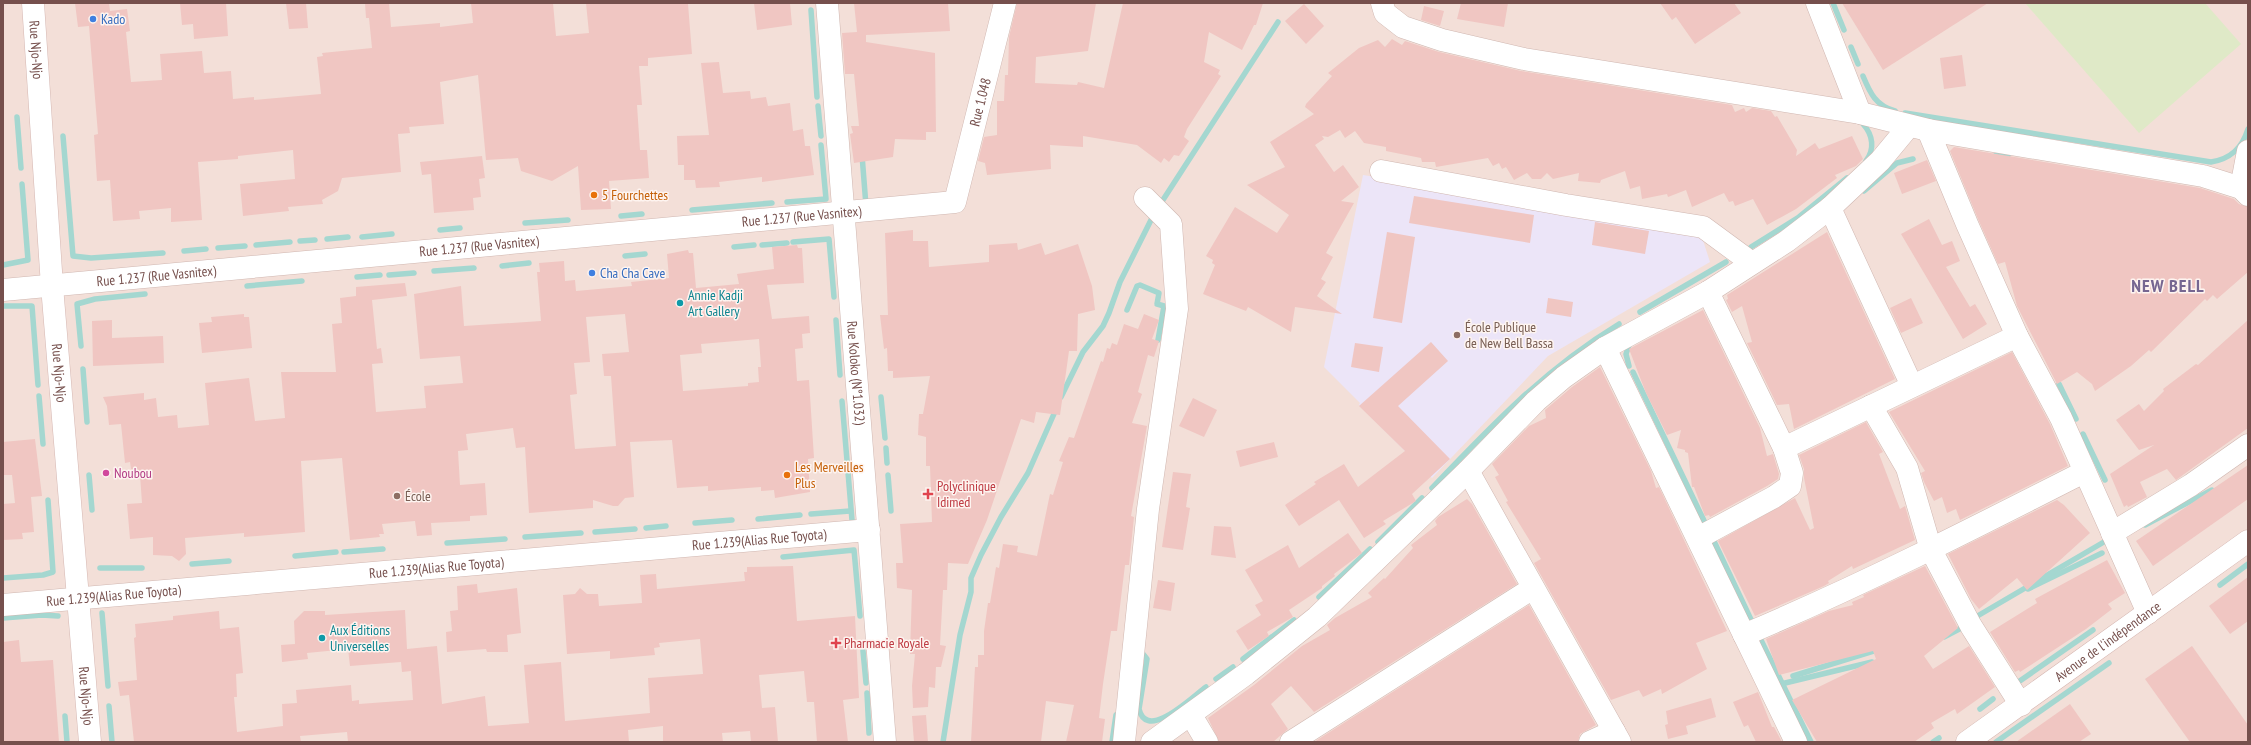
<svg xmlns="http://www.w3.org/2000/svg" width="2251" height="745" viewBox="0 0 2251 745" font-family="'PT Sans Narrow',sans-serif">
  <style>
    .residential { fill: #f3dfd8 }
    .education { fill: #ece5f8 }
    .green { fill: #dfe9c7 }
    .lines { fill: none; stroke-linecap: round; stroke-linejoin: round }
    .stream { stroke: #a4d7d0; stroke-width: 5.5 }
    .building { fill: #f0c6c2; fill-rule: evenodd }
    .street-casing { stroke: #d0b7b1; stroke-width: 23 }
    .secondary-casing { stroke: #d5b7b2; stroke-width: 23 }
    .street { stroke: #fff; stroke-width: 22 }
    .secondary { stroke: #fff; stroke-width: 22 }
    .shop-dot { fill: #3f7fe0; stroke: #fef4f0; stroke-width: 1.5 }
    .food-dot { fill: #e8710a; stroke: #fef4f0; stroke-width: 1.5 }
    .culture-dot { fill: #0f9aa8; stroke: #fef4f0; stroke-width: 1.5 }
    .education-dot { fill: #8d6e63; stroke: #fef4f0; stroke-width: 1.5 }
    .hotel-dot { fill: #d1479c; stroke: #fef4f0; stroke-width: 1.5 }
    .health-dot { fill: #e0444e; stroke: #fef4f0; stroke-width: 1.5 }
    .labels { text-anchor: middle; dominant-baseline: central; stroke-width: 3; stroke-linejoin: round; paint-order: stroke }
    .shop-label { font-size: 14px; fill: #366cbe; stroke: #fef4f0; text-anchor: start }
    .street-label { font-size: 14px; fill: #76504d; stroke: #fef4f0 }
    .food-label { font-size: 14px; fill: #c56008; stroke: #fef4f0; text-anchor: start }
    .culture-label { font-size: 14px; fill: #0d838f; stroke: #fef4f0; text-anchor: start }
    .education-label { font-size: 14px; fill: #785e54; stroke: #fef4f0; text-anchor: start }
    .hotel-label { font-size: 14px; fill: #b23c85; stroke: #fef4f0; text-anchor: start }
    .health-label { font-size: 14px; fill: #be3a42; stroke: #fef4f0; text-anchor: start }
    .district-label { font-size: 18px; font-weight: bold; letter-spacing: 1px; fill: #766691; stroke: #fef4f0 }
  </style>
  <rect width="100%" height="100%" fill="#fcefe9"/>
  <rect class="residential" x="3" y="3" width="2245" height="739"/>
  <polygon class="education" points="1363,175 1699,228 1710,262 1548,356 1432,478 1359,405 1360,403 1324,367"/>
  <polygon class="green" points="2025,3 2205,3 2241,44 2139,133"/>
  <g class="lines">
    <g class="stream">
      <polyline points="1833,3 1844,30"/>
      <polyline points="811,10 817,97"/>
      <polyline points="1851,47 1858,64"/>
      <path d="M1863,76C1870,93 1876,106 1895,111"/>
      <polyline points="818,106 821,136"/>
      <path d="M1905,113L2211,162C2231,159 2242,148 2248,129"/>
      <polyline points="17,117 21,168"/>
      <path d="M1863,124C1873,135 1875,149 1866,161"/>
      <polyline points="63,136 73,256 91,258 163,253"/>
      <polyline points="862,155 866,206"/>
      <polyline points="1996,155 2008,155"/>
      <polyline points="1864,191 1897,163 1913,159"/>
      <polyline points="787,202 826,199 821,145"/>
      <polyline points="1161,203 1278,22"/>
      <polyline points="692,210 772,203"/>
      <polyline points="621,216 642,214"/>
      <polyline points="525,223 568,220"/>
      <polyline points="440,230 460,228"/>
      <polyline points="362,237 392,234"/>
      <polyline points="327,239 348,237"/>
      <polyline points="300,241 315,240"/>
      <polyline points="793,242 829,239 834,297"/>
      <polyline points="256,245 290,242"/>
      <polyline points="762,245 787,243"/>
      <polyline points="734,247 754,245"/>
      <polyline points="1751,247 1799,217 1847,178"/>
      <polyline points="218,248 245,246"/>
      <polyline points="184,251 206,249"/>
      <polyline points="625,256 645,254"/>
      <polyline points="3,265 28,260 22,184"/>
      <polyline points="502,266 529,263"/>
      <polyline points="434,271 474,268"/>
      <polyline points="389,275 414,273"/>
      <polyline points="357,277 380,275"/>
      <polyline points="247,286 302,281"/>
      <polyline points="3,306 32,306 38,385"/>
      <polyline points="1127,310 1137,286 1140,285 1159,293 1157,304 1164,306 1158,340"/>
      <polyline points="1640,312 1726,262"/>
      <polyline points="836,320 840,375"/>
      <polyline points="81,346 77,304 95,299 145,294"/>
      <polyline points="1629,366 1626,354 1630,342"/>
      <polyline points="83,369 87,422"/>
      <polyline points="1633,372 1707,527"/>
      <polyline points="2059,384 2076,419"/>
      <polyline points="39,396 43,444"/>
      <polyline points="881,397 885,438"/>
      <polyline points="1061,397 1083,352 1103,326 1109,313 1120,282 1152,218"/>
      <polyline points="842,401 852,520"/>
      <polyline points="2083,434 2105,480"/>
      <polyline points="886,448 887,463"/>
      <polyline points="89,475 92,510"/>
      <polyline points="888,475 891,511"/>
      <path d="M1432,488C1491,426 1545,369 1619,324"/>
      <polyline points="811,514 850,511"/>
      <polyline points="758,519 800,515"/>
      <polyline points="695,523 732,520"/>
      <polyline points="2145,525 2212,490"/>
      <polyline points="646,528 666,526"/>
      <polyline points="595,532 635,529"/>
      <polyline points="525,537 581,533"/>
      <polyline points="1712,537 1754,626"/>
      <polyline points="1378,542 1422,498"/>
      <polyline points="447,543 505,539"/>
      <polyline points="344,552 383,549"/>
      <polyline points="295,556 336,552"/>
      <polyline points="783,557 854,550 860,616"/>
      <polyline points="192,564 229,561"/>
      <polyline points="100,568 142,568"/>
      <polyline points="3,578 43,575 53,572 48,500"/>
      <polyline points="2220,585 2248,564"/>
      <polyline points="2028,589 2102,553"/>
      <polyline points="1319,597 1370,549"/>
      <polyline points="102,613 108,686"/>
      <polyline points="3,618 42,615 58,616"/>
      <polyline points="1974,618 2109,539"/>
      <polyline points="1758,634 1811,742"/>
      <polyline points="1944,637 1967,625"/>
      <path d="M1139,649L1147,659L1139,709C1147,742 1192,697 1206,687"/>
      <polyline points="863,651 866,683"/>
      <polyline points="1243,659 1294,620"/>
      <polyline points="1793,676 1880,649"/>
      <polyline points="1216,679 1233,667"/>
      <polyline points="1781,684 1872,662"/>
      <polyline points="2014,685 2093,630"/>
      <polyline points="867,693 869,733"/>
      <polyline points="109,706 112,742"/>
      <polyline points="1980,709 1993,699"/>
      <polyline points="65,716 67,742"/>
      <polyline points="943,742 960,635 971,592 971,578 981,555 1001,517 1028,473 1057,407"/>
      <polyline points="1112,742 1116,715"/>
      <polyline points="1933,742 1939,738"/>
      <polyline points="1996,742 2109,663"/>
    </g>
  </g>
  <g class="building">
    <polygon points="75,3 109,3 110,11 127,9 130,31 126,32 131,82 162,80 160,54 202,51 204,73 231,71 233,99 254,97 254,100 321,94 317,57 323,56 322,53 372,48 369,18 366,18 365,3 389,3 391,27 440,23 440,27 473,23 471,3 553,3 556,36 589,33 586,3 688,4 692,54 648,58 648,66 639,66 642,105 637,105 640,150 647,150 649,178 609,181 611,209 581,210 578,166 552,181 521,171 518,158 486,160 478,75 440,82 444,124 409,127 410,133 398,134 401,172 342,178 338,191 322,200 323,204 288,207 289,211 243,216 240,184 295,179 293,150 238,156 238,159 198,162 202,220 171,222 171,208 139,211 140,219 113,221 110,180 97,181 94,135 98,134 89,26 78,27"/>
    <polygon points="180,3 226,3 228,36 194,39 193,24 182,25"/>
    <polygon points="286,3 306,3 308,28 289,29"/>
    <polygon points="754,3 790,3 792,25 757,30"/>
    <polygon points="854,3 948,3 950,31 866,35 866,42 935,53 936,132 926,132 926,140 895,139 893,157 854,163 850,134 853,133 851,126 859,126 854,74 845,74 842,33 857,32"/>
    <polygon points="1017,3 1096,3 1088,51 1036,57 1035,83 1077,85 1078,82 1104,88 1123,3 1263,3 1256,25 1254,25 1242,50 1209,32 1204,62 1220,70 1218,74 1221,76 1187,129 1184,137 1189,141 1179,156 1174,155 1169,162 1164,158 1161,163 1137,145 1083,136 1083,147 1050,145 1051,169 987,175 985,163 978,161 984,137 997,135 997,101 1004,101 1005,75 1008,75 1009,37"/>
    <polygon points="1461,3 1508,3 1504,27 1457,19"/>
    <polygon points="1660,3 1734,3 1741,13 1695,44 1676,17 1672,20"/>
    <polygon points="1842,3 1988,3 1883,70"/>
    <polygon points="1304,4 1324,26 1306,44 1285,21"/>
    <polygon points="1424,6 1444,11 1440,26 1421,20"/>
    <polygon points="1392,39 1402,45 1405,41 1439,52 1521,71 1732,105 1735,112 1744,108 1746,112 1752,108 1771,111 1775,117 1777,116 1797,150 1796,156 1815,143 1819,149 1852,136 1863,159 1856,166 1835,175 1837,178 1796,209 1767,225 1753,199 1735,206 1733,201 1729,202 1724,193 1692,207 1686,190 1668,197 1667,194 1642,199 1640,186 1630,189 1625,171 1601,180 1600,183 1578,181 1579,173 1553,179 1547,173 1541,179 1532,179 1527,173 1514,180 1506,167 1502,169 1499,163 1493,166 1488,158 1436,167 1435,162 1422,162 1421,158 1386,151 1386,147 1364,143 1355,131 1345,138 1340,130 1328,137 1322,136 1324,139 1315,145 1334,172 1343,165 1359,187 1341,201 1354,203 1326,253 1333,257 1321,279 1326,282 1317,296 1342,314 1295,307 1291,332 1248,307 1246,311 1203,294 1215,265 1212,263 1213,260 1206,256 1235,207 1277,233 1289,215 1247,185 1285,167 1270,142 1314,114 1305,107 1306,104 1332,76 1328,73 1359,48 1378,40 1385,47"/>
    <polygon points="1962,55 1966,86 1944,89 1940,58"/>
    <polygon points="719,62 723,93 750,91 751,99 766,97 768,106 790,103 793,131 803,129 805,146 810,146 814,175 762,182 762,177 719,182 720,187 696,188 695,180 684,180 684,165 678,165 677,136 709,135 701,63"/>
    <polygon points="1954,147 2200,188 2234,199 2239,204 2248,207 2248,272 2217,299 2213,295 2207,301 2205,299 2151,352 2149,350 2131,366 2095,391 2092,384 2077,372 2057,384 2017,306 2005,262 1998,264 1978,219 1950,151"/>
    <polygon points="482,156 485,178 479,179 481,197 473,198 474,210 434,213 431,174 422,175 420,162"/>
    <polygon points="1927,160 1936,181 1902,194 1894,173"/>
    <polygon points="1414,196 1534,215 1530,243 1409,223"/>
    <polygon points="1929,219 1942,245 1952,241 1960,261 1946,267 1970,307 1975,304 1987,324 1963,339 1901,234"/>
    <polygon points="1595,222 1649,231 1645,254 1592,245"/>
    <polygon points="913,230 913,241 928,241 929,267 989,262 989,245 1017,243 1018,250 1041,243 1045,255 1078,244 1092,286 1095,310 1078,314 1077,351 1069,351 1060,415 1036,412 1034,423 1021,419 987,520 968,564 948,563 947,590 943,590 940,645 946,646 941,667 936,667 935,688 929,687 928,707 913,708 912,686 915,654 910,654 912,590 897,588 896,563 903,563 900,524 932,522 930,466 926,466 926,437 918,435 919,414 923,414 930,376 893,378 893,371 888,371 887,348 884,349 880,315 888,315 885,233"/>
    <polygon points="1387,232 1415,237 1402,323 1373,318"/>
    <polygon points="1827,232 1895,379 1794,429 1789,404 1777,405 1747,343 1752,342 1742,306 1732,312 1726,300 1728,299 1727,295"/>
    <path d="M797,245L798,248H802L804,283L767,285L772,319L809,316L810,333L802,334L803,348L795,349L797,381L809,380L814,458L808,459L810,492L775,498L774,490L761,491V487L708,491V486L677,488L672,440L630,442L634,497L625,498L618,506H613L593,500V508L529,513L525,447L516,448L513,428L466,434L468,450L458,451L460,485L485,483L487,515L470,516V521L431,523L432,535L417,536L415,521L382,524L384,534H379L380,537L350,540L342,458L301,461L305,532L244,537V533L185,538L186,554L179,561L172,556L153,555V537L130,539L127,504L142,503L140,475L132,476L130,462L125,463L121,424L109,425L107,406L103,397L144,393V400L156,398L158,417L177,415L178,428L209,425L205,383L249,378L255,421L285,418L281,372H336L332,324L342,323L340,298L356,296V287L405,283L407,296L372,300L377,349L381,348L383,363L372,364L376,412L426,408L424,386L463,383L460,356L420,359L414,294L461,286L464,326L541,321L537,272H540L539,263L564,261L565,281L575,280L576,291L632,286L631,282L669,278L667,254L688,250L689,253H693L696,288L739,284L737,274L774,269L772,247ZM625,314L629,352L602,354L604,376H611L616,446L575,449L570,395L577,394L574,363L590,362L586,317ZM759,339L761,367H758L759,382L748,383V386L683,391L680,355L702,353L701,344Z"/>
    <polygon points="1548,298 1573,302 1571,317 1546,313"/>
    <polygon points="1911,298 1923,323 1901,333 1890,308"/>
    <polygon points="1703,310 1760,428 1767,456 1773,454 1779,474 1778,479 1767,486 1710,517 1709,515 1705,516 1694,487 1692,487 1688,453 1685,452 1685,450 1677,448 1681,430 1667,435 1646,393 1629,349"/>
    <polygon points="244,314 244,317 249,317 252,348 202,353 199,323 212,322 211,317"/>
    <polygon points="1144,314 1159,320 1152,339 1159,341 1154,357 1148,355 1138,392 1142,394 1132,423 1147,426 1131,516 1134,517 1129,565 1125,565 1117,631 1111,631 1103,684 1099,718 1105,719 1102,742 1066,742 1074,705 1046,701 1041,742 971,742 975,667 978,667 978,655 984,655 984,631 988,603 990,603 996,567 999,568 1003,544 1018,546 1017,552 1037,556 1050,494 1053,495 1063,462 1059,461 1069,437 1074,438 1101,361 1103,362 1107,348 1110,349 1112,343 1117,345 1124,324 1138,329"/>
    <polygon points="112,320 112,338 163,336 164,363 93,366 92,321"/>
    <polygon points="2248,320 2248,428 2176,480 2167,469 2140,482 2147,497 2128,507 2127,505 2124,507 2110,474 2154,445 2139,450 2116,420 2139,404 2144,411 2164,391 2163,389 2196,364 2198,365"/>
    <polygon points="1431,342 1448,361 1398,406 1450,459 1412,494 1416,501 1383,521 1386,524 1364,538 1339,500 1299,526 1285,505 1316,484 1314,482 1344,464 1358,487 1405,451 1359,406"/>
    <polygon points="1355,343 1383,347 1379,372 1351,367"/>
    <polygon points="2012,352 2050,424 2068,466 1960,520 1956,509 1947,513 1942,497 1934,501 1924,482 1921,473 1925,471 1889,412"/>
    <polygon points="1600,367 1651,471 1656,488 1659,487 1727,631 1696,643 1707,669 1662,694 1661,689 1643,697 1639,690 1611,700 1534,563 1541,559 1506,502 1508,501 1495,477 1499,475 1492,464 1529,426 1546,418 1545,410 1572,387"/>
    <polygon points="1193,398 1217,410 1204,437 1179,426"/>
    <polygon points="1866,422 1883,452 1879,454 1900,509 1905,506 1915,540 1853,569 1852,566 1828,581 1829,583 1824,586 1755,616 1718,541 1795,498 1810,530 1814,528 1804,478 1804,469 1799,455"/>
    <polygon points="35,439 42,496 31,497 34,532 22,533 23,539 3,540 3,504 15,503 12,475 3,475 3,442"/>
    <polygon points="1274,442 1278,457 1240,467 1236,451"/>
    <polygon points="2248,465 2248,499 2153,566 2136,541"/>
    <polygon points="1173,472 1191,474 1186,507 1190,508 1183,550 1162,547"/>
    <polygon points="1467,499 1472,504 1517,584 1314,712 1291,686 1271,704 1288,729 1273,742 1219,742 1208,718 1254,685 1302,646 1330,630 1327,625 1335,618 1372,597 1368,593 1384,578 1385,579 1413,548 1411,545 1437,525 1435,521 1438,517"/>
    <polygon points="2057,500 2064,505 2090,533 2027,590 2017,578 1979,609 1971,599 1948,554"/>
    <polygon points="1214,526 1231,527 1236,558 1211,555"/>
    <polygon points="1348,533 1362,553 1334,574 1335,576 1322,586 1322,588 1289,610 1293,617 1267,632 1269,636 1248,650 1236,631 1261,615 1255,605 1263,601 1245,570 1288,545 1299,568"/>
    <polygon points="2107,560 2125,593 2108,604 2112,609 2086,629 2020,672 2019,670 2015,672 1990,632 2037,603 2035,599"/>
    <polygon points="793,566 797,621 855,616 859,698 843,700 848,742 817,742 814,702 807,702 804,671 759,675 762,708 775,707 778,742 751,742 750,731 722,733 723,742 663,742 663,726 628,730 629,742 348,742 347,732 300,736 301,742 134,742 129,695 120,696 118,682 137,680 134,638 136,637 135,624 173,620 173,616 219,611 220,629 239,627 243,673 236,674 237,697 234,697 237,732 283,726 282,704 297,703 296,690 351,685 352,701 359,700 359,704 413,700 411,671 402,672 401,662 350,666 348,649 307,653 308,659 282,662 281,645 295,644 294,621 304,611 325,611 325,615 405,610 407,649 437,646 442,704 485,696 488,726 529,723 524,665 561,662 565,721 650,713 648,678 703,674 700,639 659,643 660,647 654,648 655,655 610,659 610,651 567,654 563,595 575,594 580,588 587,594 598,594 599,606 642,603 640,575 656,574 657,589 745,581 744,572 747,572 747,567"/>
    <polygon points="1925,566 1958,628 1924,656 1933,669 1969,646 1995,687 1957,714 1955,709 1931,723 1934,728 1914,742 1817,742 1792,700 1876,659 1873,651 1779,675 1766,639 1829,611 1853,605 1852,602 1864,597 1863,595"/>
    <polygon points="2248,577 2248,621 2230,634 2209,606"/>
    <polygon points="1158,580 1175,583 1171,611 1153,608"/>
    <polygon points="477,584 478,593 517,588 521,633 507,635 508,652 487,652 486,649 447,652 446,632 452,631 450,611 458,610 457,586"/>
    <polygon points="1529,605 1596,725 1580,734 1578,742 1314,742"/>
    <polygon points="19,640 21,662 53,660 59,742 3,742 3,642"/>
    <polygon points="2192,646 2248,725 2248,742 2190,742 2145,679"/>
    <polygon points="1758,692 1772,727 1774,727 1782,742 1756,742 1748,725 1744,727 1733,702"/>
    <polygon points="1711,698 1716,717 1686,726 1688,734 1668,739 1665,725 1668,724 1666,711"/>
    <polygon points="2070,704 2091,734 2079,742 2016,742"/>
    <polygon points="926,715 928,742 914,742 912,716"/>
  </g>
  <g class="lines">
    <defs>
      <g id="street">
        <path id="s1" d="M827,3L885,742"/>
        <polyline points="1382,3 1385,13 1403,27 1442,40 1524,59 1860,113 1928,130 2203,176 2241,188 2248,195"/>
        <polyline points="1817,3 1860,113"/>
        <polyline points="1928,130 1967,224 2017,336 2061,418 2148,613"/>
        <polyline points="1381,171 1566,205 1703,227 1752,263"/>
        <polyline points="2241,188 2248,151"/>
        <polyline points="1830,208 1912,386"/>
        <path id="s2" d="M3,290L955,202L1005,3"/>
        <polyline points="1605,348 1796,742"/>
        <polyline points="1871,406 1907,468 1931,550 1971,626 2021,705"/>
        <polyline points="1784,448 2017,336"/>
        <polyline points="1468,471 1620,742"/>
        <polyline points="2112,533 2191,485 2248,445"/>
        <polyline points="1698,538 1774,497 1790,486 1792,473 1784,448 1708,292"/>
        <path id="s3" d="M3,605L869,530"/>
        <path d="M1744,635C1860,586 1972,529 2084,472"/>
        <polyline points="1191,715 1207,742"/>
        <polyline points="1124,742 1148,509 1177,309 1171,224 1145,198"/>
        <polyline points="1152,742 1246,674 1317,617 1468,471 1536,401 1564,377 1605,348 1708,292 1787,241 1830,208 1880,161 1909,126"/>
        <polyline points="1291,742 1533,588"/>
        <polyline points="1590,742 1614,731"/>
      </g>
      <g id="secondary">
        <path id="s4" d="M33,3L52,286L90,742"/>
        <path id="s5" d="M1967,742L2248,541"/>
      </g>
    </defs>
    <use href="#street" class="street-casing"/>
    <use href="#secondary" class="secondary-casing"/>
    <use href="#street" class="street"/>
    <use href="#secondary" class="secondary"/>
  </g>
  <g class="shop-dot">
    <circle cx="93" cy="19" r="4"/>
    <circle cx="592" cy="273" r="4"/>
  </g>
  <g class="food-dot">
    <circle cx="594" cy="195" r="4"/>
    <circle cx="787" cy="475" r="4"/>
  </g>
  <g class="culture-dot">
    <circle cx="680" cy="303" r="4"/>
    <circle cx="322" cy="638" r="4"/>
  </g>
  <g class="education-dot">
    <circle cx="1457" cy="335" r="4"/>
    <circle cx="397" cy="496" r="4"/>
  </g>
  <circle class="hotel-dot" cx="106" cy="473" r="4"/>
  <g class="health-dot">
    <path d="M926 488h4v4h4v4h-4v4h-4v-4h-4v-4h4z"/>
    <path d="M834 637h4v4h4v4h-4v4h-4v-4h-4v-4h4z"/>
  </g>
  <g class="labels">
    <g class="shop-label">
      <text x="101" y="19">Kado</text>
      <text x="600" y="273">Cha Cha Cave</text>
    </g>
    <g class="street-label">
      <text stroke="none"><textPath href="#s4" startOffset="47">Rue Njo-Njo</textPath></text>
      <text stroke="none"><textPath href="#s2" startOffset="1059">Rue 1.048</textPath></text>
      <text stroke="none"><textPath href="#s2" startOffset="802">Rue 1.237 (Rue Vasnitex)</textPath></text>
      <text stroke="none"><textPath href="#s2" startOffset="478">Rue 1.237 (Rue Vasnitex)</textPath></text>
      <text stroke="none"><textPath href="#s2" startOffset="154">Rue 1.237 (Rue Vasnitex)</textPath></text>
      <text stroke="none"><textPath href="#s4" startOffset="371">Rue Njo-Njo</textPath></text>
      <text stroke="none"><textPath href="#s1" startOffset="371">Rue Koloko (N°1.032)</textPath></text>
      <text stroke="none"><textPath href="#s3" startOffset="759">Rue 1.239(Alias Rue Toyota)</textPath></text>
      <text stroke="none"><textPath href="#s3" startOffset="435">Rue 1.239(Alias Rue Toyota)</textPath></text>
      <text stroke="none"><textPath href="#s3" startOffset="111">Rue 1.239(Alias Rue Toyota)</textPath></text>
      <text stroke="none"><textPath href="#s5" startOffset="173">Avenue de l'indépendance</textPath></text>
      <text stroke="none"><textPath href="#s4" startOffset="695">Rue Njo-Njo</textPath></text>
    </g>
    <g class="food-label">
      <text x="602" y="195">5 Fourchettes</text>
      <text x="795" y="467">Les Merveilles<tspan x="795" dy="16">Plus</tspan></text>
    </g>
    <g class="culture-label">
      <text x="688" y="295">Annie Kadji<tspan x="688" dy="16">Art Gallery</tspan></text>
      <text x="330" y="630">Aux Éditions<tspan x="330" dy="16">Universelles</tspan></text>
    </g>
    <g class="education-label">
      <text x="1465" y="327">École Publique<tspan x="1465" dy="16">de New Bell Bassa</tspan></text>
      <text x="405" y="496">École</text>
    </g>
    <g class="hotel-label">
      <text x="114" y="473">Noubou</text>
    </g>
    <g class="health-label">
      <text x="937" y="486">Polyclinique<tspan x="937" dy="16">Idimed</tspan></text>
      <text x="844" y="643">Pharmacie Royale</text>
    </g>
    <g class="district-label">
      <text x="2168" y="285">NEW BELL</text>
    </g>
  </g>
  <rect width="2251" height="745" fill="none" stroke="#76504d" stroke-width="8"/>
</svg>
